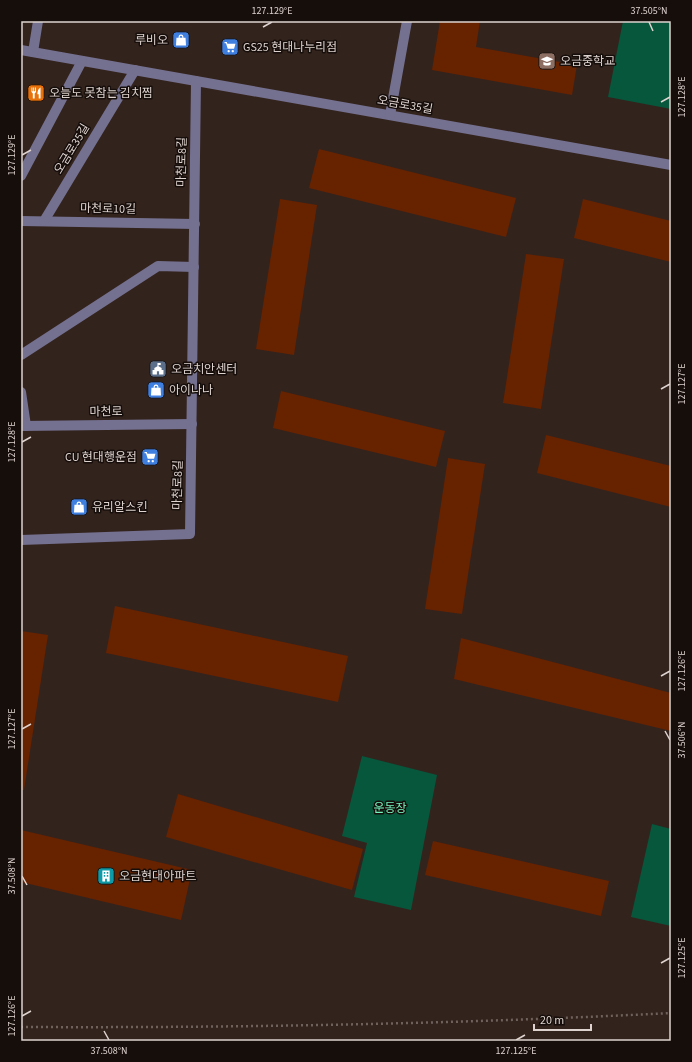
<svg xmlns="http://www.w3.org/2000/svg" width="692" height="1062" viewBox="0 0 692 1062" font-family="'Source Sans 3','Noto Sans KR',sans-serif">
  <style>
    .green { fill: #06573c }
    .building { fill: #672200 }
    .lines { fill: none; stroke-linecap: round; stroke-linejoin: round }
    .path { stroke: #6f615c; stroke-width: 2.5; stroke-dasharray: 2 3; stroke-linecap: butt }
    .minor { stroke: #74708f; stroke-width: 10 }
    .ticks { fill: none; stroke: #ded3cf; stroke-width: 1.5 }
    .labels { text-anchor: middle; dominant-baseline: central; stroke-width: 3; stroke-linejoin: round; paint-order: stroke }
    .poi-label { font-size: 12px; fill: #ded3cf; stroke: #160e0b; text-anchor: start }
    .street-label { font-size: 12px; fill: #ded3cf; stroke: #160e0b }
    .park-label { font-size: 12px; fill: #74f4bf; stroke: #160e0b }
    .neatline { fill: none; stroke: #ded3cf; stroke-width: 1.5 }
    .ticks-label { font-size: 10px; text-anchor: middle; fill: #ded3cf }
  </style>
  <rect width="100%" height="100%" fill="#33231d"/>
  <g class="green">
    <polygon points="623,21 671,21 671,109 608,97"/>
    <polygon points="362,756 437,775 411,910 354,897 367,843 342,836"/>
    <polygon points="652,824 671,829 671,926 631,917"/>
  </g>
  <g class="building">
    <polygon points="440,21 480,21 476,47 577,65 572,95 432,70"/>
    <polygon points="319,149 516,198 506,237 309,188"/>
    <polygon points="280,199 317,205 294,355 256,349"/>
    <polygon points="583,199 671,221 671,262 574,238"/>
    <polygon points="526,254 564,259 541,409 503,403"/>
    <polygon points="281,391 445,431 436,467 273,428"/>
    <polygon points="546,435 671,466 671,507 537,473"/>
    <polygon points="448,458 485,464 462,614 425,609"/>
    <polygon points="115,606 348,656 338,702 106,653"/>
    <polygon points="21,631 48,635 24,790 21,790"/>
    <polygon points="461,638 671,693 671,731 454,679"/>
    <polygon points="178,794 363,849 352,890 166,837"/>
    <polygon points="21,830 192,870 181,920 21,882"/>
    <polygon points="433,841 609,881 601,916 425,875"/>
  </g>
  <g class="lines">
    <path class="path" d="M21,1027C238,1028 455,1024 671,1013"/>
    <g class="minor">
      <polyline points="21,50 671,165"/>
      <polyline points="33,52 38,21"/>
      <polyline points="390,115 407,21"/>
      <polyline points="21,176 82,61"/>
      <polyline points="21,221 195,224"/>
      <polyline points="44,221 135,70"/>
      <polyline points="21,355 158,266 194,267"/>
      <polyline points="21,392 26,426"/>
      <polyline points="21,426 192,424"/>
      <polyline points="21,540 190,534 196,81"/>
    </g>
  </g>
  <path class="ticks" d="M649,22L653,31M263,27L272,22M661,102L670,97M22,155L31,150M661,389L670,384M22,442L31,437M661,676L670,671M22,729L31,724M665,731L670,740M22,876L27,885M661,963L670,958M22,1016L31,1011M104,1031L109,1040M516,1040L525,1035"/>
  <defs>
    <symbol id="shop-square" viewBox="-11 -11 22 22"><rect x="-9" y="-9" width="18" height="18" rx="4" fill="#3f7fe0" stroke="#160e0b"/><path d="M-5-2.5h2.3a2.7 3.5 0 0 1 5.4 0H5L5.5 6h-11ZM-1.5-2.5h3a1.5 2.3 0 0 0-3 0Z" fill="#fff"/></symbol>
    <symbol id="supermarket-square" viewBox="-11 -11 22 22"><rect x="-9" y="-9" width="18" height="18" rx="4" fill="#3f7fe0" stroke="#160e0b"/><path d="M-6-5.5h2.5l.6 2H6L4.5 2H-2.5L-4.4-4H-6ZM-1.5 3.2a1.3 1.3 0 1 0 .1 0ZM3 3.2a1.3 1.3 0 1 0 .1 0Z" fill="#fff"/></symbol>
    <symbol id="school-square" viewBox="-11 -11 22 22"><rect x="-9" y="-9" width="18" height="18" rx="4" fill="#8d6e63" stroke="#160e0b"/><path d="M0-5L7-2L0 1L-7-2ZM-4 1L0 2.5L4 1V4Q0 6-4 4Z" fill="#fff"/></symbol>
    <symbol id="restaurant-square" viewBox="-11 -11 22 22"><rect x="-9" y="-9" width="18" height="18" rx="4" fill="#e8710a" stroke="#160e0b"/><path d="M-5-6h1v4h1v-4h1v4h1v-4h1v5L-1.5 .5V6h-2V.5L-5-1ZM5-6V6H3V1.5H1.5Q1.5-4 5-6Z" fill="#fff"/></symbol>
    <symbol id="civic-square" viewBox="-11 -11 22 22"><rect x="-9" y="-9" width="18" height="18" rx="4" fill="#5c6f8a" stroke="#160e0b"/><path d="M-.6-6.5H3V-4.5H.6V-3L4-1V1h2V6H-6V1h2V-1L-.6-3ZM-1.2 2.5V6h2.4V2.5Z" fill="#fff"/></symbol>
    <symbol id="building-square" viewBox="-11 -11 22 22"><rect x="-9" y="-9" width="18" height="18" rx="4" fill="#0f9aa8" stroke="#160e0b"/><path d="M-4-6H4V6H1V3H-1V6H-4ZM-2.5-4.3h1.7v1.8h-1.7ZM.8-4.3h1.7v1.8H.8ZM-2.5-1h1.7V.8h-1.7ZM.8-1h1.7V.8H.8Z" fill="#fff"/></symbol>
  </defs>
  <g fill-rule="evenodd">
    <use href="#shop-square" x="171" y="30" width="20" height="20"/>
    <use href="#supermarket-square" x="220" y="37" width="20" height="20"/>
    <use href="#school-square" x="537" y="51" width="20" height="20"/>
    <use href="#restaurant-square" x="26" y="83" width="20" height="20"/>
    <use href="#civic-square" x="148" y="359" width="20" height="20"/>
    <use href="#shop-square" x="146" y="380" width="20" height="20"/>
    <use href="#supermarket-square" x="140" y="447" width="20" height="20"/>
    <use href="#shop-square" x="69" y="497" width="20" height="20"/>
    <use href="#building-square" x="96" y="866" width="20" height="20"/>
  </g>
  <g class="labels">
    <g class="poi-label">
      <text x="168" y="40" text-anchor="end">루비오</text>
      <text x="243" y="47">GS25 현대나누리점</text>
      <text x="560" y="61">오금중학교</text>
      <text x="49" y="93">오늘도 못참는 김치찜</text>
      <text x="171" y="369">오금치안센터</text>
      <text x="169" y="390">아이나나</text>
      <text x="137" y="457" text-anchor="end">CU 현대행운점</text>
      <text x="92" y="507">유리알스킨</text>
      <text x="119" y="876">오금현대아파트</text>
    </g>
    <g class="street-label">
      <text transform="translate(405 105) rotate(10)">오금로35길</text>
      <text transform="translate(72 149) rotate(-59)">오금로35길</text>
      <text transform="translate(182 162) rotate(-89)">마천로8길</text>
      <text transform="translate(108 209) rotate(1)">마천로10길</text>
      <text transform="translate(106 412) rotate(-1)">마천로</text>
      <text transform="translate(178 485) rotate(-89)">마천로8길</text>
    </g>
    <g class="park-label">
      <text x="390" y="808">운동장</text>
    </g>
  </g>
  <rect width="692" height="1062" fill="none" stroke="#160e0b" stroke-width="44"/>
  <path d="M534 1024v6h57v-6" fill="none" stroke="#ded3cf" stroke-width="2"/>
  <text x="540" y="1024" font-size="12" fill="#ded3cf" stroke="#160e0b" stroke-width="3" paint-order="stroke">20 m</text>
  <rect x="22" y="22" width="648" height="1018" class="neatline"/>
  <g class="ticks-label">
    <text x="272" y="14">127.129°E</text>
    <text x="649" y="14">37.505°N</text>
    <text transform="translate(681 97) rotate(-90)" y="4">127.128°E</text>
    <text transform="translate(11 155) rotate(-90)" y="4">127.129°E</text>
    <text transform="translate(681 384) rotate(-90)" y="4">127.127°E</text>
    <text transform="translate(11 442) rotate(-90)" y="4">127.128°E</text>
    <text transform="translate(681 671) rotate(-90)" y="4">127.126°E</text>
    <text transform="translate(11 729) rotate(-90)" y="4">127.127°E</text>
    <text transform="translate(681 740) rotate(-90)" y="4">37.506°N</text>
    <text transform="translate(11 876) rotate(-90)" y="4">37.508°N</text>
    <text transform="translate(681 958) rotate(-90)" y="4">127.125°E</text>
    <text transform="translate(11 1016) rotate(-90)" y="4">127.126°E</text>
    <text x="109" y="1054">37.508°N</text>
    <text x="516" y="1054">127.125°E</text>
  </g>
</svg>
